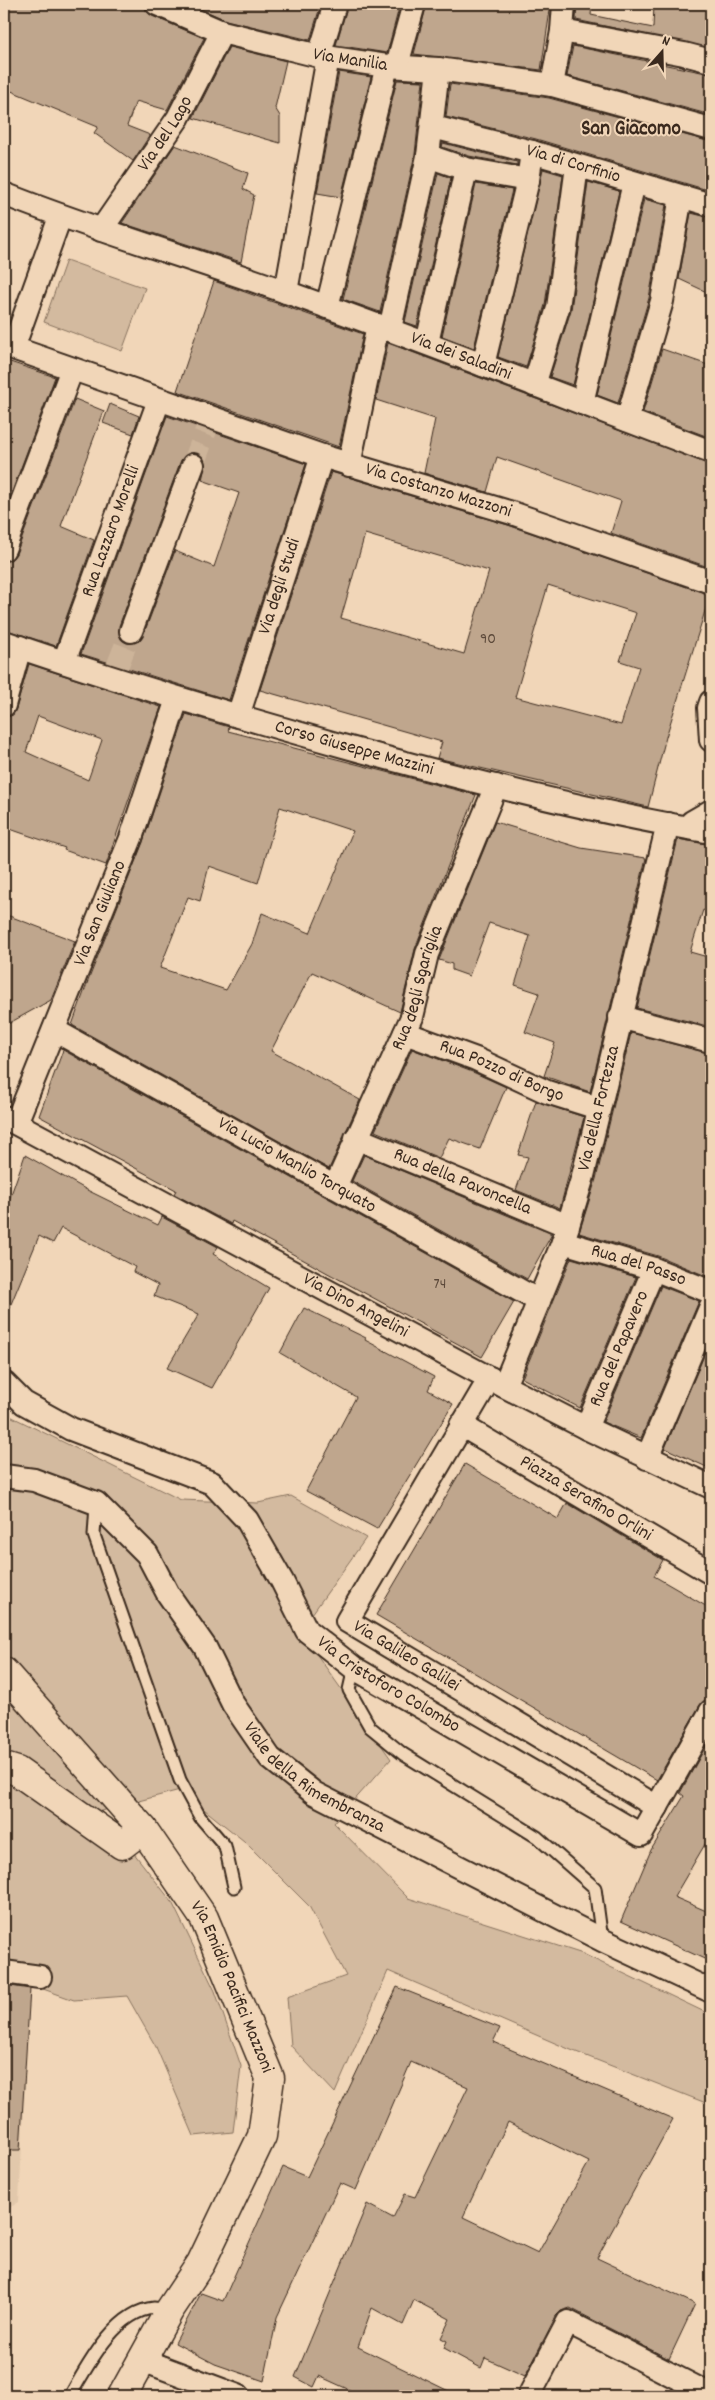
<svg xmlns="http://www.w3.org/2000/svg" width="715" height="2400" viewBox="0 0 715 2400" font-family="Dekko,sans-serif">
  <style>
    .built { fill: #e2c8ab }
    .green { fill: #d3ba9f; stroke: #87725e }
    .building { fill: #bfa68d; stroke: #3b2a1e; fill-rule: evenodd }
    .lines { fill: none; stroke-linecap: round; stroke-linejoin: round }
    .street-tunnel { stroke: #cdb499; stroke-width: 22; stroke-dasharray: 22 11; stroke-linecap: butt }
    .lane-casing { stroke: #3b2a1e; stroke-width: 15 }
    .street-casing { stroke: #3b2a1e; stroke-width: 26 }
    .secondary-casing { stroke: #3b2a1e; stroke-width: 31 }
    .lane { stroke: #f1d6b8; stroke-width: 11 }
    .street { stroke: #f1d6b8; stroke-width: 22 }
    .secondary { stroke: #f1d6b8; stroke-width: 28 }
    .labels { text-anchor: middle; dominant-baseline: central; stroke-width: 4; stroke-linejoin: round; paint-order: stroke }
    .number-label { font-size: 16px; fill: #5c493a }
    .street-label { font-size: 19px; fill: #3b2a1e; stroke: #f1d6b8 }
    .quarter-label { font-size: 21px; font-weight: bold; fill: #3b2a1e; stroke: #f1d6b8 }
  </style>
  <rect width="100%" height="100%" fill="#f1d6b8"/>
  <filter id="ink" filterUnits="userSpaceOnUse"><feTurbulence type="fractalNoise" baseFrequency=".02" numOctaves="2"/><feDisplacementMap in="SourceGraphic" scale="10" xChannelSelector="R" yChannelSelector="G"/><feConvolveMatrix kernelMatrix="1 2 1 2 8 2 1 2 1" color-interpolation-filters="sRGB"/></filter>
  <g filter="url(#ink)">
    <polygon class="built" points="4,1990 30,1991 19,2202 4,2211"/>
    <g class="green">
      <polygon points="66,260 145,288 122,351 44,322"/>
      <polygon points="4,1413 181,1500 258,1503 291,1496 366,1538 300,1631 391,1759 334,1823 408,1898 583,1954 711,2015 711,2105 571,2050 388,1971 335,2093 291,2046 287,1997 346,1976 309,1906 244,1841 180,1790 101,1811 172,1902 215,1991 241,2066 233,2132 194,2136 156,2047 127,1996 74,2000 29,1984 4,1979"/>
    </g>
    <g class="building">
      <polygon points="4,4 144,4 146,11 152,16 204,38 167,110 136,101 127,126 150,135 133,161 94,133 98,127 4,88"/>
      <polygon points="190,4 321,4 310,40 226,20"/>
      <polygon points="348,4 400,4 387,53 336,45"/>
      <polygon points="427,4 551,4 541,70 414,54"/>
      <polygon points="577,4 592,4 591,15 653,28 654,4 711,4 711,48 576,20"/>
      <polygon points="573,46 711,74 711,115 567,76"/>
      <polygon points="229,47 286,61 275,108 280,116 280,143 193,118"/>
      <polygon points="339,72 371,77 341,197 317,193"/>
      <polygon points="397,80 423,81 415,154 380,312 343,299"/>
      <polygon points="450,84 549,98 711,142 711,191 536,139 446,117"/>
      <polygon points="443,143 517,162 517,165 469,156 442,147"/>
      <polygon points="175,145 248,173 243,189 254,195 241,262 122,223"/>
      <polygon points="543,169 563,175 545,305 526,367 498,357"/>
      <polygon points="438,173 451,178 417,326 405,322"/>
      <polygon points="588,182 619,191 573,385 550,377 571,310"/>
      <polygon points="476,184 512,190 474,348 442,336"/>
      <polygon points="644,199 666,205 649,298 618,403 597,395"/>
      <polygon points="691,213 711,218 711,294 679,279"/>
      <polygon points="214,281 363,334 339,447 177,391"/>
      <polygon points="388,343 711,465 711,568 611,533 621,501 497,457 487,492 424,473 435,419 376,400"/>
      <polygon points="662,349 711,366 711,438 643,412"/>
      <polygon points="4,360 55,377 4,513"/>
      <polygon points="75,399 104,411 61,526 94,540 56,646 4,629 4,562 12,559 16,554"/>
      <polygon points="110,404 139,416 133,434 103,423"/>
      <path d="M167,416L306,464L229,700L81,654ZM190,452L198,453L206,462L202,480L239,493L214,567L175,551L143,636L139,641L127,643L121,639L119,626L181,460Z"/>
      <path d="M331,472L508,525L710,595L666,737L648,807L437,758L442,742L260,690ZM365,534L489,571L464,654L341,618ZM548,585L636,613L620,661L639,667L621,725L515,697Z"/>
      <path d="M29,664L161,707L106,865L64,850L65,848L4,827V718L13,715L16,709ZM38,716L102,740L88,780L26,752Z"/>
      <path d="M186,714L229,727L228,731L476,795L415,949L400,1012L312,972L271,1051L360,1100L329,1169L72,1025L88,981L143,842ZM280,807L353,831L310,933L262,913L252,944L226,990L160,968L188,897L200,901L209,866L258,883Z"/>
      <polygon points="495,822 581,848 646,858 590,1092 544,1076 555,1043 525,1032 539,993 515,985 530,936 489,923 469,976 452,970 452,964 439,960"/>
      <polygon points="678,839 711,845 711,913 703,910 690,952 711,958 711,1027 637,1008"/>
      <polygon points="4,914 75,941 51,1000 4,1026"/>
      <polygon points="631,1033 711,1054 711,1278 658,1256 579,1233 596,1179"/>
      <polygon points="412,1049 475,1073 506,1087 480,1149 449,1138 439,1158 375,1131"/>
      <polygon points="63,1050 514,1302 482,1357 232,1221 231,1224 174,1194 176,1190 39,1116"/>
      <polygon points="536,1101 584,1117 560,1208 516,1190 528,1157 518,1155"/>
      <polygon points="25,1155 87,1190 158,1225 162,1217 218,1247 213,1254 269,1288 212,1388 167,1368 199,1314 154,1296 158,1285 133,1272 135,1267 61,1228 53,1243 39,1236 4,1321 4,1202 8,1203"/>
      <polygon points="364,1155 552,1234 527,1279 352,1181"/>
      <polygon points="571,1258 636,1277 580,1408 522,1378"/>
      <polygon points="661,1286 699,1301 641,1438 603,1422"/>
      <polygon points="304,1308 366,1338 365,1340 434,1377 428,1390 453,1404 377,1529 306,1491 356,1397 280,1353"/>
      <polygon points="711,1339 711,1469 665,1448"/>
      <polygon points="465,1464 558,1519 567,1503 663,1560 654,1576 711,1609 711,1698 705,1700 700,1705 657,1780 376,1615"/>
      <polygon points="711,1737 711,1834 674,1897 711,1913 711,1962 621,1921 651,1850 684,1796 680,1793"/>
      <polygon points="4,1985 30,1989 20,2150 4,2150"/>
      <path d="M397,1987L500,2028L493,2042L673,2119L597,2258L695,2304L669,2359L570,2308L561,2311L556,2316L525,2376L485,2358L481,2368L444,2348L447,2341L441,2338L450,2319L414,2300L403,2325L372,2308L358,2347L459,2396H363L319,2376L314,2387L295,2377L367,2204L393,2218L405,2194L415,2197L468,2087L411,2062L356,2190L340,2183L277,2317L264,2381L215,2364L175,2343L201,2293L223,2301L283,2167L307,2177ZM508,2122L589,2162L538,2253L463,2217Z"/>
    </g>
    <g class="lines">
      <g class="street-tunnel">
        <polyline points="193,465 209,422"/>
        <polyline points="117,667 131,631"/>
      </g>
      <defs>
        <g id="lane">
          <polyline points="96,1505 94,1535 180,1780 200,1817 225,1846 234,1887"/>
          <polyline points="354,1668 349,1690 370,1727 403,1754 537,1837 595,1888 602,1940"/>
          <path d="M70,2396C87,2367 115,2311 154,2308C159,2308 165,2310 169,2311"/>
        </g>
        <g id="street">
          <path id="s1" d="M157,4L222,32L319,56L387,66L438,69L552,85L711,129"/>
          <polyline points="562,31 684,54 711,61"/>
          <polyline points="319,56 335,4"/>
          <polyline points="397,65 414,4"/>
          <polyline points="552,85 562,31 564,4"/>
          <path id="s2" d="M433,127L532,152L711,205"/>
          <polyline points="428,156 466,169 528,180"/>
          <path id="s3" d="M4,194C96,231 192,258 286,292C429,343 570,399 711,452"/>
          <path id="s4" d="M60,217L13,348L322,456L512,513L711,582"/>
          <path id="s5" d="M101,230L178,118L222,32"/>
          <polyline points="286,292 328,57"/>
          <polyline points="327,307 387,66"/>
          <polyline points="390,329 428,156 438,69"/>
          <polyline points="427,343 466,169"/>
          <polyline points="483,365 528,180 532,152"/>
          <polyline points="534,385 558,308 577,166"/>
          <polyline points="582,403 634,183"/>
          <polyline points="627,420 662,301 681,197"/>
          <polyline points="349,465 378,325"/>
          <polyline points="4,549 72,369"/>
          <polyline points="131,631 193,465"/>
          <path id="s6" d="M4,642C116,681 229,714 343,746C465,780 587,811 711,832"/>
          <path id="s7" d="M64,662L159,400"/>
          <polyline points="711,702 709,708 711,740"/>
          <polyline points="4,705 20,647"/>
          <path id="s8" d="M238,716L322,456"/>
          <polyline points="690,828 692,822 711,811"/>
          <polyline points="620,1017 711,1041"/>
          <path id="s9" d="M54,1030L539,1301"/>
          <path id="s10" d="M405,1033L476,1059L547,1092L598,1108"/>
          <path id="s11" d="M4,1117L504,1386L586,1428L711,1487"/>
          <path id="s12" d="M16,1123L131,838L177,699"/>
          <path id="s13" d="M356,1138L568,1226"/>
          <path id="s14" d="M335,1187L412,1017L427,954L496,786"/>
          <path id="s15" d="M563,1242L654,1269L711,1292"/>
          <path id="s16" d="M490,1378L347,1621L657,1807"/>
          <path id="s17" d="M4,1383L24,1403L71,1429L212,1483L247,1520L282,1581L307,1631L354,1668L641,1835L711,1711"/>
          <path id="s18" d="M504,1386L563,1242L583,1176L668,824"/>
          <path id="s19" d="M461,1425L711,1573"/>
          <path id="s20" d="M586,1428L654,1269"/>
          <polyline points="647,1458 711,1306"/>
          <path id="s21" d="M4,1476L34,1480L96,1503L147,1554L168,1594L205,1647L233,1704L270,1758L314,1793L602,1940L711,1991"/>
          <polyline points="4,1972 40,1977"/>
          <polyline points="142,2360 238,2396"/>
          <polyline points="529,2396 568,2322 711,2395"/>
        </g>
        <g id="secondary">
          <path id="s22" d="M4,1672L143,1829L204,1918L270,2078L262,2136L201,2263L169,2311L122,2396"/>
          <polyline points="4,1767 17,1771 122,1845 143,1829"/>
        </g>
      </defs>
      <use href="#lane" class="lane-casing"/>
      <use href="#street" class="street-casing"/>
      <use href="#secondary" class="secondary-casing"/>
      <use href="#lane" class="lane"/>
      <use href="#street" class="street"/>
      <use href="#secondary" class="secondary"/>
    </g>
  </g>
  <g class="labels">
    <g class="number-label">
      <text x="488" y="639">90</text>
      <text x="440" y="1284">74</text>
    </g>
    <g class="street-label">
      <text stroke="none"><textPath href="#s1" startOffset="202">Via Manilia</textPath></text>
      <text stroke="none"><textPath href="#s5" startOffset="116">Via del Lago</textPath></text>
      <text stroke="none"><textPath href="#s2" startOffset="145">Via di Corfinio</textPath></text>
      <text stroke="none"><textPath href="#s3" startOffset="485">Via dei Saladini</textPath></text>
      <text stroke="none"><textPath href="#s4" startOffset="588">Via Costanzo Mazzoni</textPath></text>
      <text stroke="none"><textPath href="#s7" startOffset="139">Rua Lazzaro Morelli</textPath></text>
      <text stroke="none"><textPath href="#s8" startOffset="136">Via degli Studi</textPath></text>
      <text stroke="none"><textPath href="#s6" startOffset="366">Corso Giuseppe Mazzini</textPath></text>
      <text stroke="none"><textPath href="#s12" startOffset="226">Via San Giuliano</textPath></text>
      <text stroke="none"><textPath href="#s14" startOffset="216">Rua degli Sgariglia</textPath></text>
      <text stroke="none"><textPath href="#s10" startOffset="104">Rua Pozzo di Borgo</textPath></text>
      <text stroke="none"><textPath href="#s18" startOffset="294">Via della Fortezza</textPath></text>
      <text stroke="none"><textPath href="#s9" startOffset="278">Via Lucio Manlio Torquato</textPath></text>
      <text stroke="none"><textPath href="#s13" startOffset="115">Rua della Pavoncella</textPath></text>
      <text stroke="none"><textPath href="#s15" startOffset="79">Rua del Passo</textPath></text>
      <text stroke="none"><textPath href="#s11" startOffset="399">Via Dino Angelini</textPath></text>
      <text stroke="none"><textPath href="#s20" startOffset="86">Rua del Papavero</textPath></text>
      <text stroke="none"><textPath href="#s19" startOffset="145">Piazza Serafino Orlini</textPath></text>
      <text stroke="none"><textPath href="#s16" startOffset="351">Via Galileo Galilei</textPath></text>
      <text stroke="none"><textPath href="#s17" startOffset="508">Via Cristoforo Colombo</textPath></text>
      <text stroke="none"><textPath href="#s21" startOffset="454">Viale della Rimembranza</textPath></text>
      <text stroke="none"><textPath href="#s22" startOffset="392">Via Emidio Pacifici Mazzoni</textPath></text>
    </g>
    <g class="quarter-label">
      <text x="631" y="130">San Giacomo</text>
    </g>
  </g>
  <rect width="715" height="2400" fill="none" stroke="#f1d6b8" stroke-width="20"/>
  <rect x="10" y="10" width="695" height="2380" fill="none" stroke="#3b2a1e" stroke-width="2" filter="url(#ink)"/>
  <g transform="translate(662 52) rotate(20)" stroke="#f1d6b8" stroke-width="4" paint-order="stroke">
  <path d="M0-4L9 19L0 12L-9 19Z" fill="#3b2a1e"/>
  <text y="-8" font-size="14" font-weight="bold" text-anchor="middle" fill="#3b2a1e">N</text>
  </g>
</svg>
